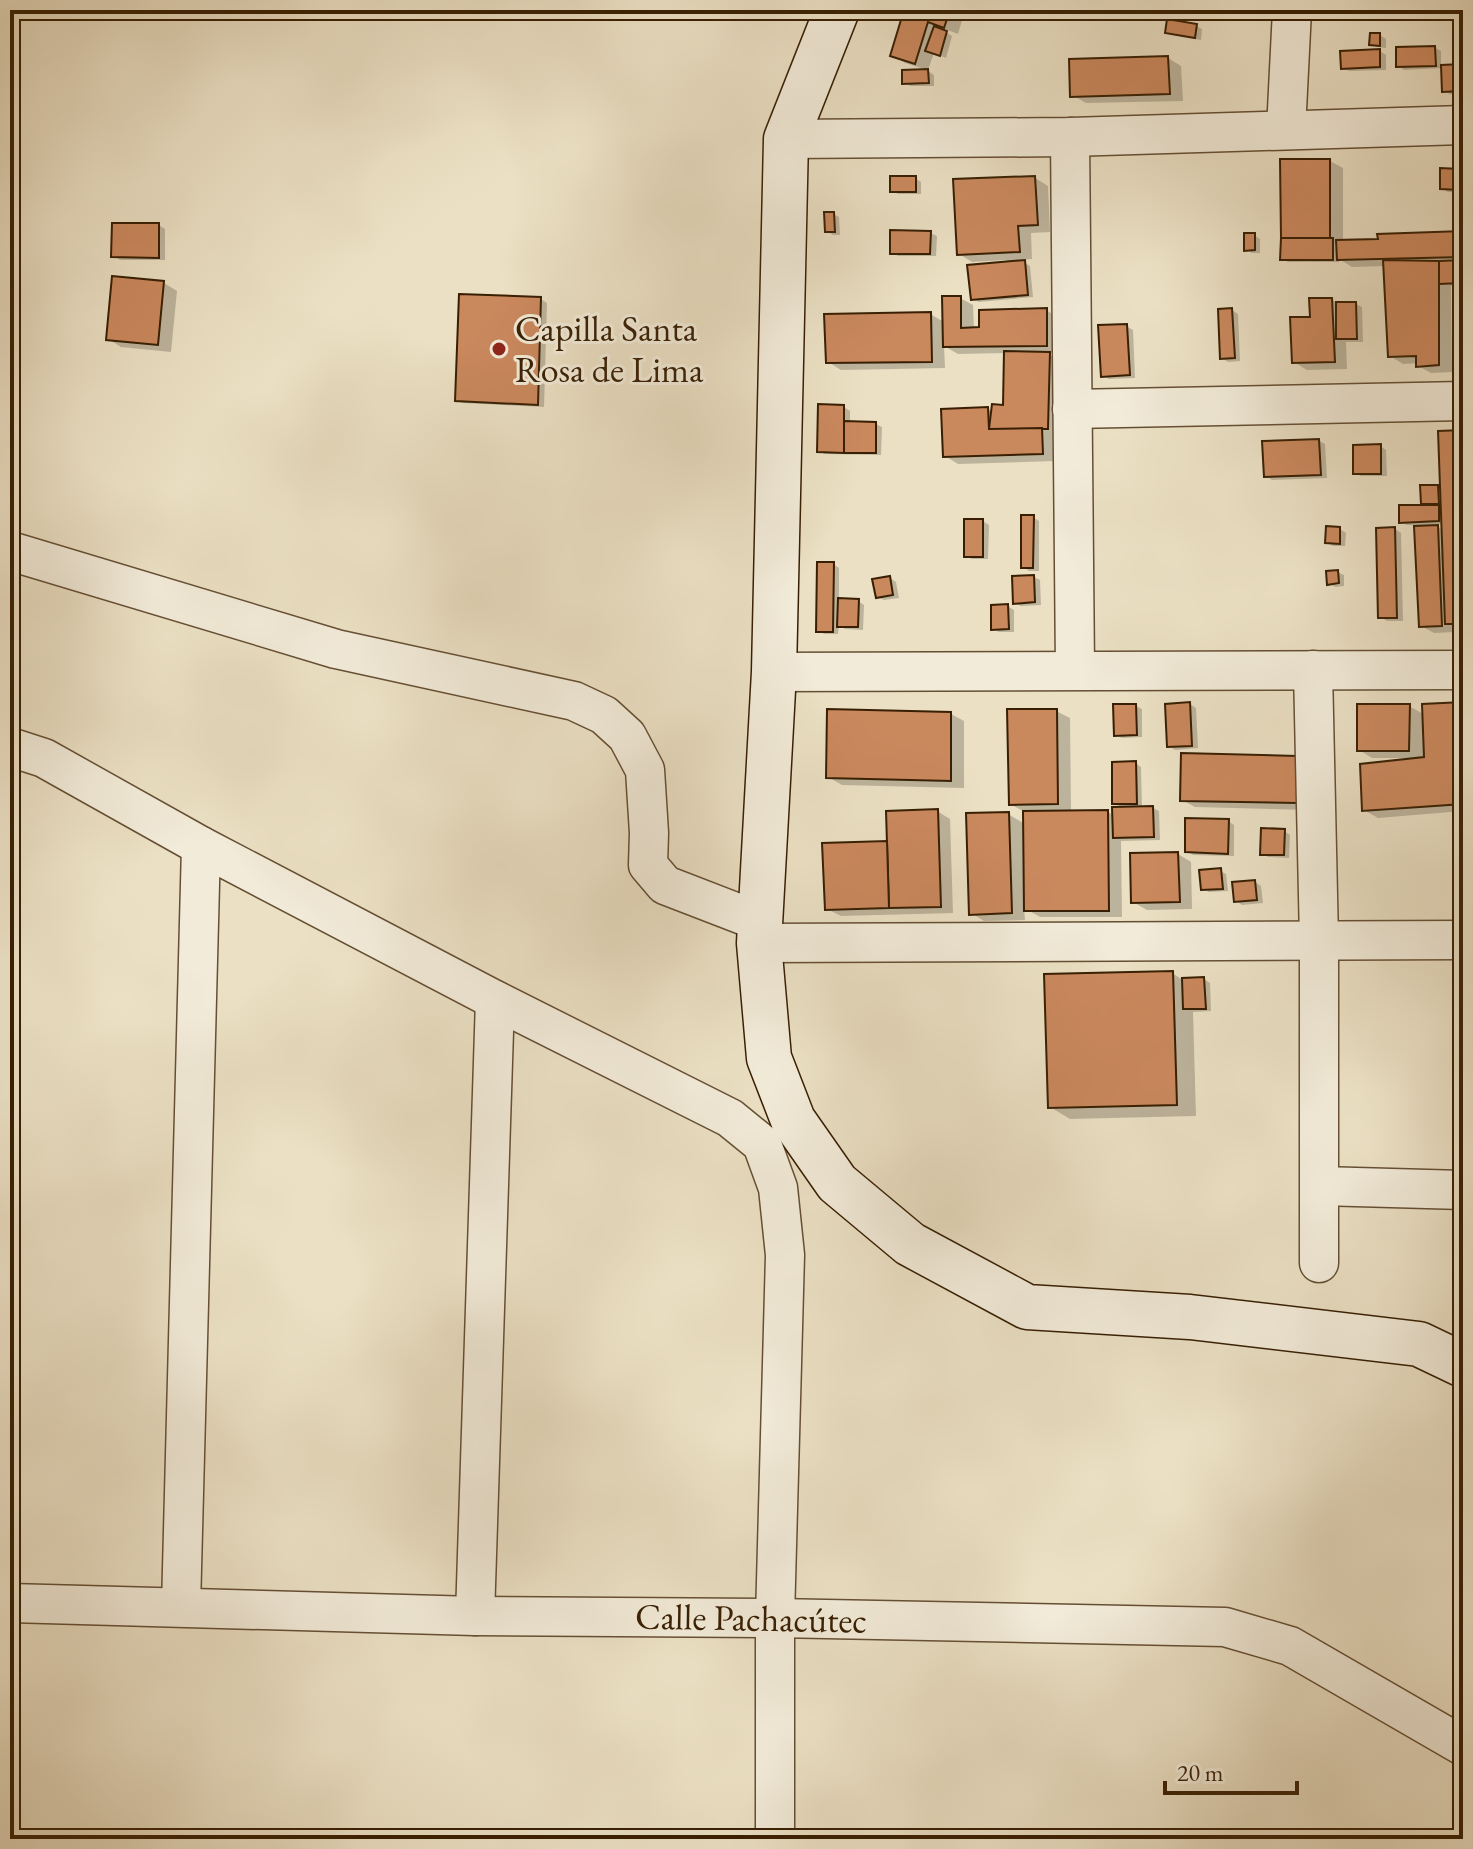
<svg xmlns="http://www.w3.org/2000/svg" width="1473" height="1849" viewBox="0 0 1473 1849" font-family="'EB Garamond',serif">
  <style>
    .shadow { fill: #0003; fill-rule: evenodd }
    .building { fill: #ca885d; stroke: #381f03; stroke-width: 2 }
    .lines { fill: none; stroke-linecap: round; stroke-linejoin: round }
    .street-casing { stroke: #654f33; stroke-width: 41 }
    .secondary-casing { stroke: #381f03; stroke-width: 47 }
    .street { stroke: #f2ebd9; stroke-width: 38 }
    .secondary { stroke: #f2ebd9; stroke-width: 44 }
    .poi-dot { fill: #8f2418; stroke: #f2ebd9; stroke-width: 3 }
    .labels { text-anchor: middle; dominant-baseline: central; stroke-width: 6; stroke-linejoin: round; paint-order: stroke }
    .poi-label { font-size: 36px; fill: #381f03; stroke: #f2ebd9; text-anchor: start }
    .street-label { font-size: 36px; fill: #381f03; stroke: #f2ebd9 }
  </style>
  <rect width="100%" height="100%" fill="#ebe0c4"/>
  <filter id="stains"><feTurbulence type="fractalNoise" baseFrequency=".0025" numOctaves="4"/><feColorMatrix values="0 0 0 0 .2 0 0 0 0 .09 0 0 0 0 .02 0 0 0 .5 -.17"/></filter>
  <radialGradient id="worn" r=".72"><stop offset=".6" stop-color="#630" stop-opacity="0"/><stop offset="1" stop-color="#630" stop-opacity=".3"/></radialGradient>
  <g class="shadow">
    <polygon points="906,10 965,10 958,34 945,29 944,31 952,36 946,58 934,53 928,70 905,63 892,55"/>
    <polygon points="1187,10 1211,10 1211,11 1193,14"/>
    <polygon points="1196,26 1202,29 1201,40 1173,35 1167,32"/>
    <polygon points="1380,35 1386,39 1386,48 1377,47 1371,44"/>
    <polygon points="1435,48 1441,51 1441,67 1463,66 1463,94 1450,94 1444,91 1443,68 1404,70 1398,66"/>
    <polygon points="1380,51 1386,55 1386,70 1349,71 1343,68"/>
    <polygon points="1168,58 1181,66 1183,101 1086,103 1072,95"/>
    <polygon points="928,71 934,75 934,86 910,86 904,82"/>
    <polygon points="1330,161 1343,168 1343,242 1463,233 1463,286 1451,286 1452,372 1431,373 1418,366 1418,363 1403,364 1390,356 1386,266 1352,267 1339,259 1339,262 1288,262 1282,259"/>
    <polygon points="1459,171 1463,173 1463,192 1448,192 1442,188"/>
    <polygon points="915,178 921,182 921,194 898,194 892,191"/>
    <polygon points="1035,178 1048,186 1050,232 1031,233 1032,259 1020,260 1030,266 1033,297 979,302 972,299 1007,264 1006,260 972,262 959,254"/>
    <polygon points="833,214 839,217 840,235 833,235 827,231"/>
    <polygon points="159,225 165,229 165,260 120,260 114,256"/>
    <polygon points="930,233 937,236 936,256 898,256 892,252"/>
    <polygon points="1254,235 1260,239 1260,253 1252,253 1246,249"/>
    <polygon points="114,279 164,283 177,291 171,352 121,347 108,339"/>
    <polygon points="960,298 973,305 974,330 1046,310 1059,318 1060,352 1046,353 1062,362 1056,461 958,464 945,456 988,409 993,412 1005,407 1006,353 958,354 944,346 945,368 841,370 828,362 930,314 944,322"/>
    <polygon points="541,299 547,303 544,407 463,403 457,400"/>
    <polygon points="1332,300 1339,304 1356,304 1362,307 1363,342 1346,342 1347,369 1307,370 1294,362 1312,319"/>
    <polygon points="1232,310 1238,314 1240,361 1228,362 1222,358"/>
    <polygon points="1126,326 1133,330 1135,378 1109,379 1103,376"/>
    <polygon points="844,407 850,411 850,423 876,424 882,427 881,455 825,454 819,451"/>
    <path d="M1463,432V632L1455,628V632L1434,633L1421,626L1416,525H1407L1401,522L1423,507L1422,487H1437L1442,490ZM1433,524H1444V531Z"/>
    <polygon points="1319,441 1325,444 1327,478 1272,480 1266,476"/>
    <polygon points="1380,446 1386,450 1387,476 1361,476 1355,473"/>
    <polygon points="1033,517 1039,521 1039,571 1029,571 1023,567"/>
    <polygon points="983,521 989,525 988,559 972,559 966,556"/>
    <polygon points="1340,529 1346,533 1345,546 1333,546 1327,542"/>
    <polygon points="1395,529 1401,533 1403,621 1387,621 1380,617"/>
    <polygon points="833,564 839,568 839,600 858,601 864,605 863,630 845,629 839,625 838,634 824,634 818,630"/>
    <polygon points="1337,572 1344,575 1344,586 1335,587 1329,583"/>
    <polygon points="1034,577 1040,580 1041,605 1021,606 1015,602"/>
    <polygon points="890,578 896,582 899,598 884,600 877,597"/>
    <polygon points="1007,606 1014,610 1014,632 999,632 993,629"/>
    <polygon points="1190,704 1196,708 1198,748 1175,750 1169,746"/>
    <polygon points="1463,705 1463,811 1378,818 1364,810 1411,761 1410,758 1372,758 1359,750 1409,706 1425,715"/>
    <polygon points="1136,706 1142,709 1142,737 1122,738 1116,735"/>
    <polygon points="1056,711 1070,718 1071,812 1108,812 1115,816 1124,809 1114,803 1135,763 1141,767 1142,808 1153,808 1159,811 1160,840 1121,841 1122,917 1040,917 1024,908 1025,920 984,921 971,913 1008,814 1025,824 1025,812 1010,804"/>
    <polygon points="951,714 964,721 964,788 842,785 828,777"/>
    <polygon points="1297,758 1310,810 1195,807 1182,800"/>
    <polygon points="937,811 950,819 953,913 841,916 827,909 889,843"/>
    <polygon points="1228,821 1234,825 1234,856 1193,855 1187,851"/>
    <polygon points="1284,831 1290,835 1289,858 1268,857 1262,853"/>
    <polygon points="1178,854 1191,862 1192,909 1147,910 1133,902"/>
    <polygon points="1220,871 1226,874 1228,891 1209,892 1203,889"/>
    <polygon points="1255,882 1261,886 1263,903 1242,905 1236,901"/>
    <polygon points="1172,973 1183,980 1204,979 1210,983 1211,1011 1193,1012 1196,1116 1070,1119 1050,1107"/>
  </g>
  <g class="building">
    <polygon points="904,10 950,10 944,28 928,22 915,64 890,56"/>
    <polygon points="1167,19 1197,24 1195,38 1165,33"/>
    <polygon points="934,26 947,31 940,56 925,51"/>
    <polygon points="1370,33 1380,33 1380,46 1369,45"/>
    <polygon points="1435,46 1436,66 1396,67 1396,47"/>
    <polygon points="1380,49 1380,67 1341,69 1340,51"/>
    <polygon points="1168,56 1170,94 1070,97 1069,59"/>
    <polygon points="1463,64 1463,91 1442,92 1441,65"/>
    <polygon points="928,69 929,83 902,84 902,70"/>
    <polygon points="1280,159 1330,159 1330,238 1281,238"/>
    <polygon points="1440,168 1460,169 1460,190 1440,189"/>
    <rect x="890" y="176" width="26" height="16"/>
    <polygon points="1035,176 1038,225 1018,226 1020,252 957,255 953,179"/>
    <polygon points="824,212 834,212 835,232 825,232"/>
    <polygon points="112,223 159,223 159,258 111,257"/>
    <polygon points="890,230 931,231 930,254 890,254"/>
    <polygon points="1463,231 1463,257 1337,260 1336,240 1378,239 1377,234"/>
    <polygon points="1244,233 1255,233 1255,250 1244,251"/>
    <polygon points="1281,238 1333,238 1333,260 1280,260"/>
    <polygon points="1025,260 1028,295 971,300 967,265"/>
    <polygon points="1383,260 1439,261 1439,365 1416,367 1416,356 1388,357"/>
    <polygon points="1463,260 1463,283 1439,284 1439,261"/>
    <polygon points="112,276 164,281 158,345 106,340"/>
    <polygon points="459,294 541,297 538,405 455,401"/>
    <polygon points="942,296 961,296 961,328 979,327 979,310 1047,308 1047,346 943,347"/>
    <polygon points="1309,298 1332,298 1335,362 1292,363 1290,317 1310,317"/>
    <polygon points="1336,302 1356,302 1357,339 1336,339"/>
    <polygon points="1232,308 1235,358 1220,359 1218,309"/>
    <polygon points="931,312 932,362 826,363 824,314"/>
    <polygon points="1458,317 1463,317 1463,357 1460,357"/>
    <polygon points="1127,324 1130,375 1101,377 1098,325"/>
    <polygon points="1004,351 1050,352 1048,429 989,429 992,404 1003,405"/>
    <polygon points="818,404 844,405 844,453 817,452"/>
    <polygon points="988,407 989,429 1042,428 1043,454 943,457 941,409"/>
    <polygon points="844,421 876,422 876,453 844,453"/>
    <polygon points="1463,430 1463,624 1445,624 1438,431"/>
    <polygon points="1319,439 1321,475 1264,477 1262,441"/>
    <polygon points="1381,444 1381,474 1353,474 1353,445"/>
    <polygon points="1420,485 1438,485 1439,504 1421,504"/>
    <polygon points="1399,505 1439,505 1439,521 1399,523"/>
    <polygon points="1021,515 1034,515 1033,568 1021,568"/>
    <rect x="964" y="519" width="19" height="38"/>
    <polygon points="1438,525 1442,626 1419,627 1414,526"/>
    <polygon points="1326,526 1340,527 1340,544 1325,543"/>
    <polygon points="1395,527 1397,618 1378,618 1376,528"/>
    <polygon points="817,562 834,562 833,632 816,632"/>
    <polygon points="1338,570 1339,583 1327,585 1326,571"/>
    <polygon points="1034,575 1035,602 1013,604 1012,576"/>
    <polygon points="890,576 893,595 876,598 872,579"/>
    <polygon points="838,598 859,599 858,627 837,627"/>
    <polygon points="1008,604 1009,629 991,630 991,605"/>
    <polygon points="1190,702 1192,746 1167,747 1165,704"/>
    <polygon points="1463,702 1463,804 1362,811 1360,764 1424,757 1422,704"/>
    <polygon points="1113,704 1136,704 1137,735 1114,736"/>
    <polygon points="1357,704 1410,704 1409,751 1357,751"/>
    <polygon points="827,709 951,712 951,781 826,778"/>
    <polygon points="1007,709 1057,709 1058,804 1009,805"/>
    <polygon points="1181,753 1297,756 1297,803 1180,801"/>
    <polygon points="1136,761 1137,804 1112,804 1112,762"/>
    <polygon points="1153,806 1154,837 1113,838 1112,807"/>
    <polygon points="938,809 941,907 889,908 886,811"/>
    <polygon points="1108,810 1109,911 1024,911 1023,811"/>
    <polygon points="1009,812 1012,913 969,915 966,813"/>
    <polygon points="1185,818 1229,819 1228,854 1185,852"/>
    <polygon points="1261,828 1285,829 1284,855 1260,855"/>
    <polygon points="887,841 889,908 825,910 822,843"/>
    <polygon points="1178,852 1180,902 1131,903 1130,853"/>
    <polygon points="1221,868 1223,889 1201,890 1199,870"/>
    <polygon points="1255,880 1257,900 1234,902 1232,882"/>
    <polygon points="1173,971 1177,1105 1048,1108 1044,974"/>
    <polygon points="1204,977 1206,1009 1183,1009 1182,978"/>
  </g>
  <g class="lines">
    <defs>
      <g id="street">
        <polyline points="1286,130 1292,10"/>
        <polyline points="1070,137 1075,670"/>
        <polyline points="786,139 1070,137 1463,125"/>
        <polyline points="1072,409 1463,401"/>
        <polyline points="10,551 336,649 574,701 604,715 627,736 645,770 649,833 648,865 665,885 761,922"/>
        <polyline points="1313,670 1319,940 1319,1263"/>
        <polyline points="774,672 1463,670"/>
        <polyline points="10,747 44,758 201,846 495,1000 730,1118 762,1144 778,1188 785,1255 775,1618 775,1839"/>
        <polyline points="759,943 1463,940"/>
        <polyline points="1320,1186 1463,1190"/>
        <polyline points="10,1603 475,1616 775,1618 1225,1627 1290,1646 1463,1746"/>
        <polyline points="181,1607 201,846"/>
        <polyline points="475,1616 495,1000"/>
      </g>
      <polyline id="secondary" points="837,10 786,139 774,672 759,943 769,1058 793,1120 837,1183 910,1244 1027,1307 1190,1317 1419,1344 1463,1365"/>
    </defs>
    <use href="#street" class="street-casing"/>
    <use href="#secondary" class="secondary-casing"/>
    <use href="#street" class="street"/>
    <use href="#secondary" class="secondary"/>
  </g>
  <circle class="poi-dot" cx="499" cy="349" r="8"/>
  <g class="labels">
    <g class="poi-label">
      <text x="515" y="328">Capilla Santa<tspan x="515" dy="41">Rosa de Lima</tspan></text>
    </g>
    <g class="street-label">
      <text transform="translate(751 1618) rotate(1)">Calle Pachacútec</text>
    </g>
  </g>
  <rect width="1473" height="1849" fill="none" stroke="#ebe0c4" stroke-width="40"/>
  <rect x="12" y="12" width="1449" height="1825" fill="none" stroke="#381f03" stroke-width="4"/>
  <rect x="20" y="20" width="1433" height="1809" fill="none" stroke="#381f03" stroke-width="2"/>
  <path d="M1165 1781v12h132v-12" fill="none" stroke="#381f03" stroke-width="4"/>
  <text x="1177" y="1781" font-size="24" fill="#381f03" stroke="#f2ebd9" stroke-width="6" paint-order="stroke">20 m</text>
  <rect width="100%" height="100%" filter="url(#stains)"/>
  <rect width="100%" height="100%" fill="url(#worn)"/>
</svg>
